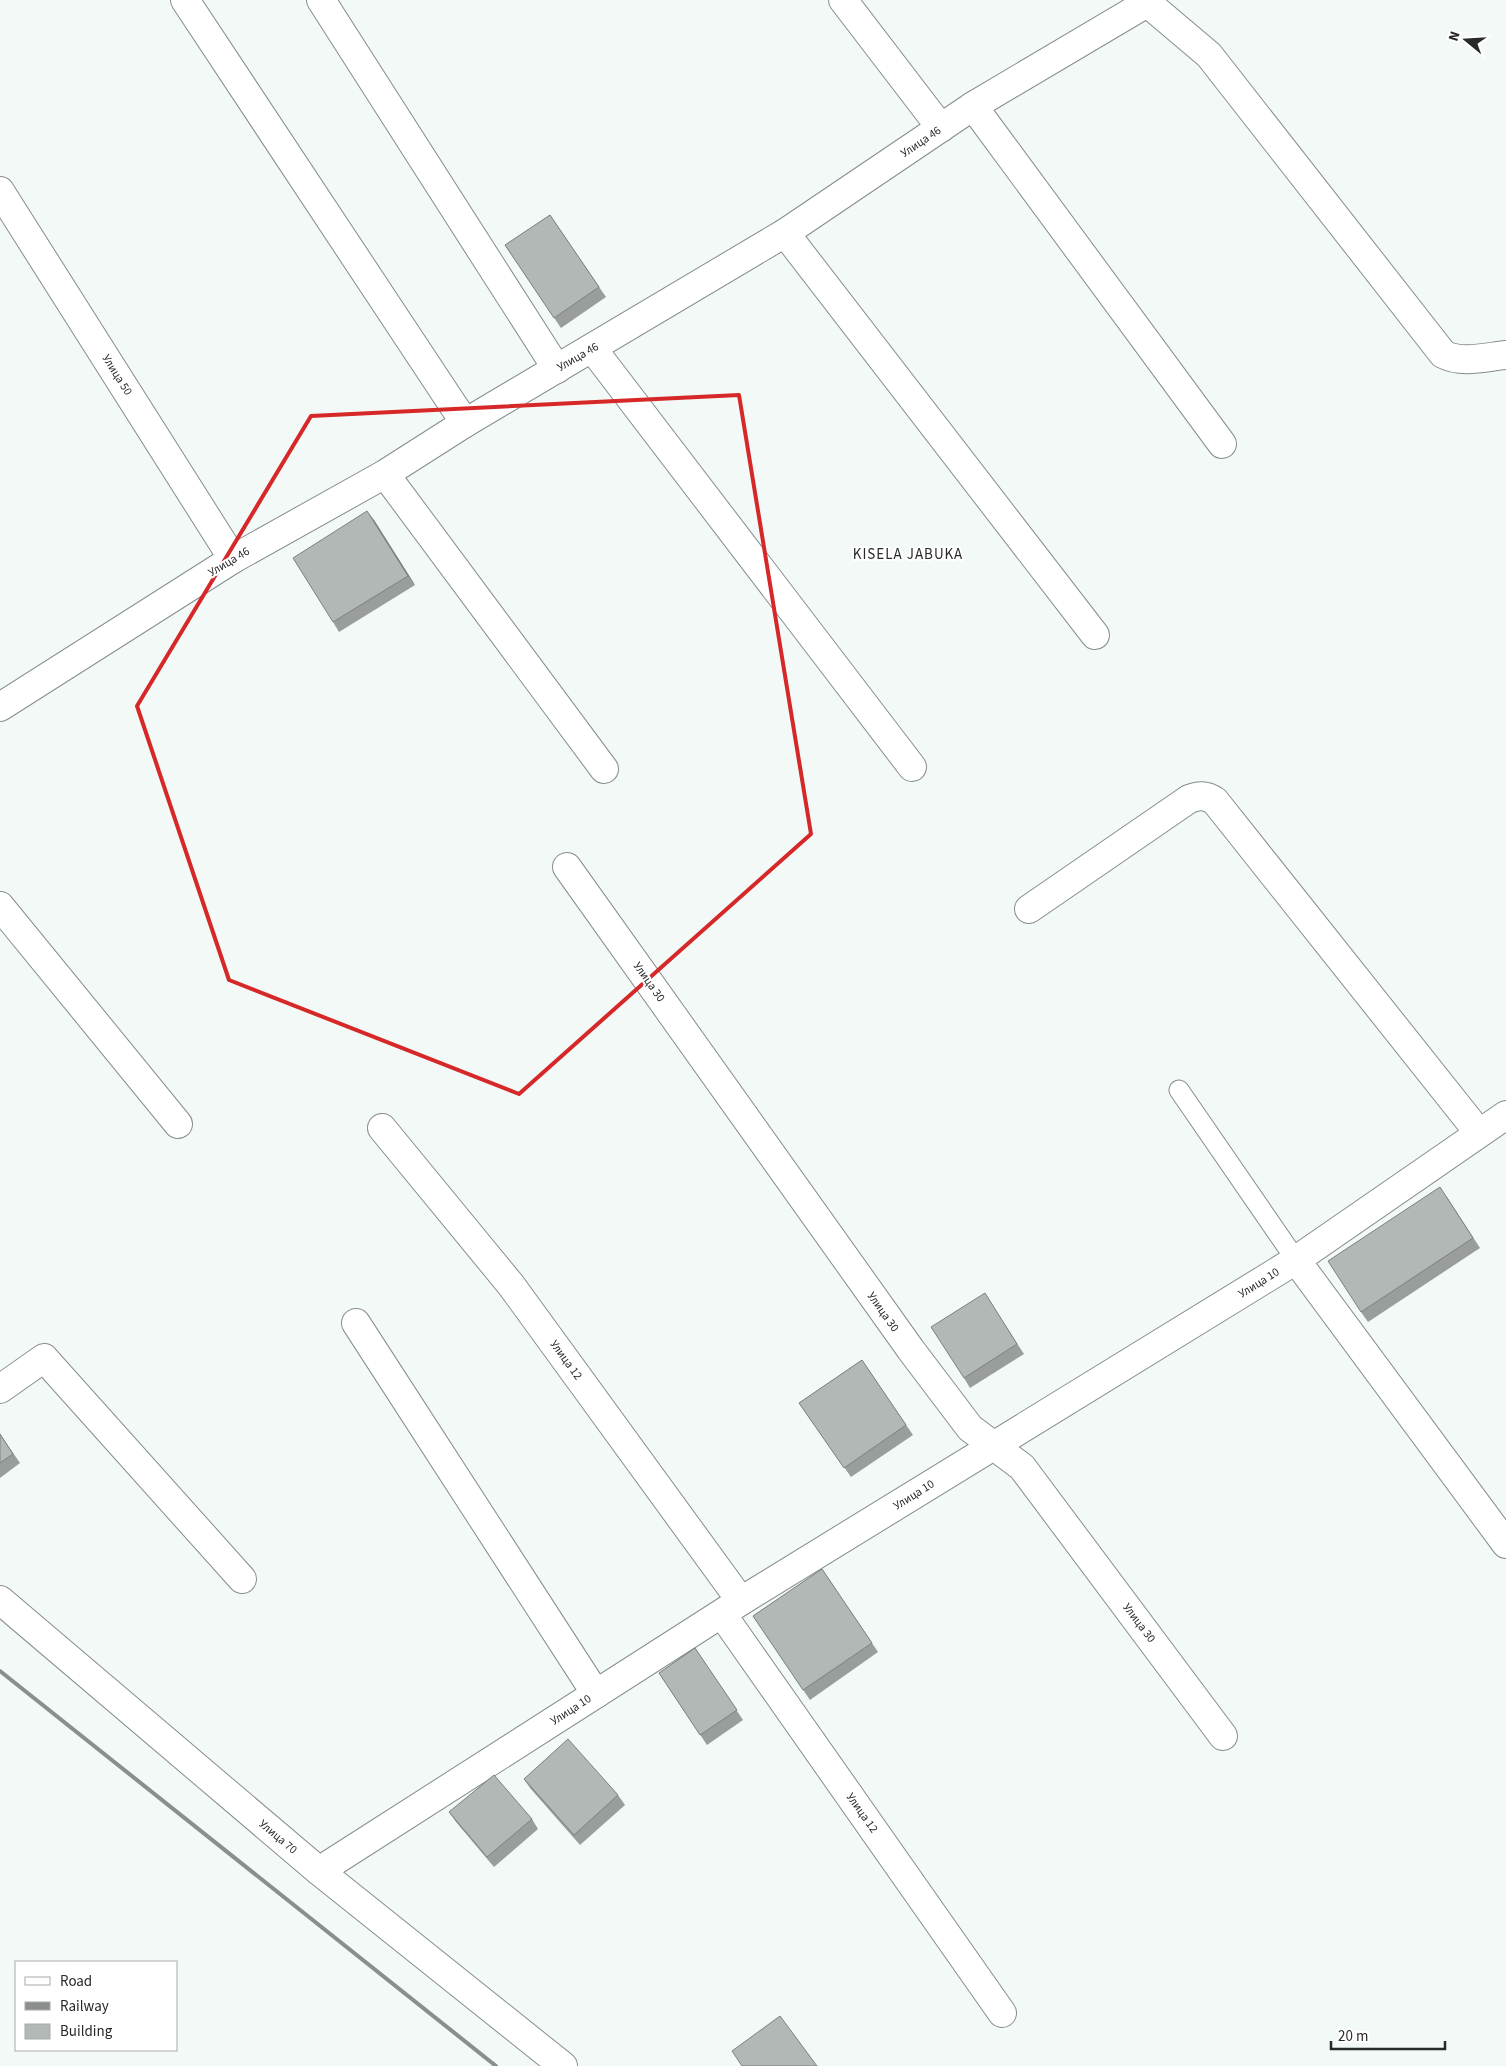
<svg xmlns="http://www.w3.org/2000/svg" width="1506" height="2066" viewBox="0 0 1506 2066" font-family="'Source Sans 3',sans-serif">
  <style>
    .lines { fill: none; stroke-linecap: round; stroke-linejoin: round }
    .lane-casing { stroke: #868d8a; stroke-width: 21 }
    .street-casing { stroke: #868d8a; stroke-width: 30 }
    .lane { stroke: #fff; stroke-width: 19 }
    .street { stroke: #fff; stroke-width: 28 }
    .rail { stroke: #8a8e8d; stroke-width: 4 }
    .wall { fill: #999e9c }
    .shaded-wall { fill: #7d817f }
    .building { fill: #b2b8b5; stroke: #7d817f }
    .marked { fill: none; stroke: #d62828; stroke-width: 4; stroke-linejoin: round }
    .labels { text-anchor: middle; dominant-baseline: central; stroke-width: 4; stroke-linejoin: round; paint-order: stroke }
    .street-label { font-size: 12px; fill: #272a29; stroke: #fff }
    .quarter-label { font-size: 15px; letter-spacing: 1px; fill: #272a29; stroke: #fff }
  </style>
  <rect width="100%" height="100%" fill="#f2f9f6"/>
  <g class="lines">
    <defs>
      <polyline id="lane" points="1179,1090 1296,1260"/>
      <g id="street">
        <polyline points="185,0 465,423"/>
        <polyline points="321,0 557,369"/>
        <polyline points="843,0 941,128"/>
        <path d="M1144,0L1209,55L1443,354C1461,364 1486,357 1506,355"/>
        <polyline points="973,106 1222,444"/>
        <polyline points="0,191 233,559"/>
        <polyline points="785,233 1095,635"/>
        <polyline points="592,348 912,767"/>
        <polyline points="385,474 604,769"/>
        <polyline points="0,707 233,559 385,474 465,423 785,233 973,106 1152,0"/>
        <polyline points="567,867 911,1350 970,1428 1022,1467 1223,1736"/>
        <polyline points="0,906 178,1124"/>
        <path d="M1029,909L1189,799C1199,795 1206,795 1215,801L1479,1133"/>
        <polyline points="382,1128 511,1285 741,1601"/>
        <polyline points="1296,1260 1506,1544"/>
        <polyline points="356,1323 596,1694"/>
        <polyline points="0,1389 44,1358 242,1579"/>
        <polyline points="0,1600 319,1871 563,2066"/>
        <polyline points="722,1614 1002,2013"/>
        <polyline points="319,1871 741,1601 1296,1260 1506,1115"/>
      </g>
    </defs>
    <use href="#lane" class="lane-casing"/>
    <use href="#street" class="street-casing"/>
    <use href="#lane" class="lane"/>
    <use href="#street" class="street"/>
    <polyline class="rail" points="0,1671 496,2066"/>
  </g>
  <g class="wall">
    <polygon points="550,215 606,297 561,328 505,245"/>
    <polygon points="374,520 415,585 339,632 333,622"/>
    <polygon points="1447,1197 1480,1248 1368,1322 1361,1312"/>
    <polygon points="991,1303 1024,1354 970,1388 964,1378"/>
    <polygon points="862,1360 913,1435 851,1477 799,1403"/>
    <polygon points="0,1434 20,1463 0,1478"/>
    <polygon points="822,1569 878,1652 810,1700 753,1616"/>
    <polygon points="695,1648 743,1720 707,1745 659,1673"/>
    <polygon points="524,1779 618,1795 625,1805 580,1845 530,1788"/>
    <polygon points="449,1812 532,1819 538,1829 494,1867 456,1822"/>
  </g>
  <polygon class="shaded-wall" points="367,511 374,520 415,585 408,576"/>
  <g class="building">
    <polygon points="550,215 599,287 554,318 505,245"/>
    <polygon points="367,511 408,576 333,622 293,558"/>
    <polygon points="1440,1187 1473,1238 1361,1312 1328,1261"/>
    <polygon points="985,1293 1017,1344 964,1378 931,1327"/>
    <polygon points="862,1360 906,1425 844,1468 799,1403"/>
    <polygon points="0,1434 13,1454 0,1463"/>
    <polygon points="822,1569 872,1643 803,1690 753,1616"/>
    <polygon points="695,1648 737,1710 700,1735 659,1673"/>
    <polygon points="568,1739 618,1795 574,1835 524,1779"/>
    <polygon points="494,1775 532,1819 487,1857 449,1812"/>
    <polygon points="780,2016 817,2066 742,2066 732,2051"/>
  </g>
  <path class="marked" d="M739,395L811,834L519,1094L229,980L137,706L311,416Z"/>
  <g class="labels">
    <g class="street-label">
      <text transform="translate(921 142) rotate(-34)">Улица 46</text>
      <text transform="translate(578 357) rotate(-30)">Улица 46</text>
      <text transform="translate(117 375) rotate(58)">Улица 50</text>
      <text transform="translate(229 562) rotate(-31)">Улица 46</text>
      <text transform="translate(649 982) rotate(55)">Улица 30</text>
      <text transform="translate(1259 1283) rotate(-32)">Улица 10</text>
      <text transform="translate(883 1312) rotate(55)">Улица 30</text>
      <text transform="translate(566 1360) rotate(54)">Улица 12</text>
      <text transform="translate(914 1495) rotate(-32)">Улица 10</text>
      <text transform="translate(1139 1623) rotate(53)">Улица 30</text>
      <text transform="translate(571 1710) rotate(-33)">Улица 10</text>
      <text transform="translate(862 1813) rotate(55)">Улица 12</text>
      <text transform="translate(278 1837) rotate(40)">Улица 70</text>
    </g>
    <g class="quarter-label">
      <text x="908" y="554">KISELA JABUKA</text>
    </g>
  </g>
  <rect x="15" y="1961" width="162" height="90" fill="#ffffff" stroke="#a9aaa9"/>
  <rect x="25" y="1977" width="25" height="8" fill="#ffffff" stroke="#a9aaa9"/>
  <text x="60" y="1986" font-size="15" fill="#272a29">Road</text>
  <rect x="25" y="2002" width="25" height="8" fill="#8a8e8d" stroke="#a9aaa9"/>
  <text x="60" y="2011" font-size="15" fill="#272a29">Railway</text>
  <rect x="25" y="2024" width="25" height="15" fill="#b2b8b5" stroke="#a9aaa9"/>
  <text x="60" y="2036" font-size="15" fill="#272a29">Building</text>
  <g transform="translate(1466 40) rotate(288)" stroke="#ffffff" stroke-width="4" paint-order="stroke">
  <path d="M0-4L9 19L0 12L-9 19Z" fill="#272a29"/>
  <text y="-8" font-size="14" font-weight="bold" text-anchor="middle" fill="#272a29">N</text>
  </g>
  <path d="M1331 2041v8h114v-8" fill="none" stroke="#272a29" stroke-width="2.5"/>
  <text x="1338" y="2041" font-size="15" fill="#272a29" stroke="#ffffff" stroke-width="4" paint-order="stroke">20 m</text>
</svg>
